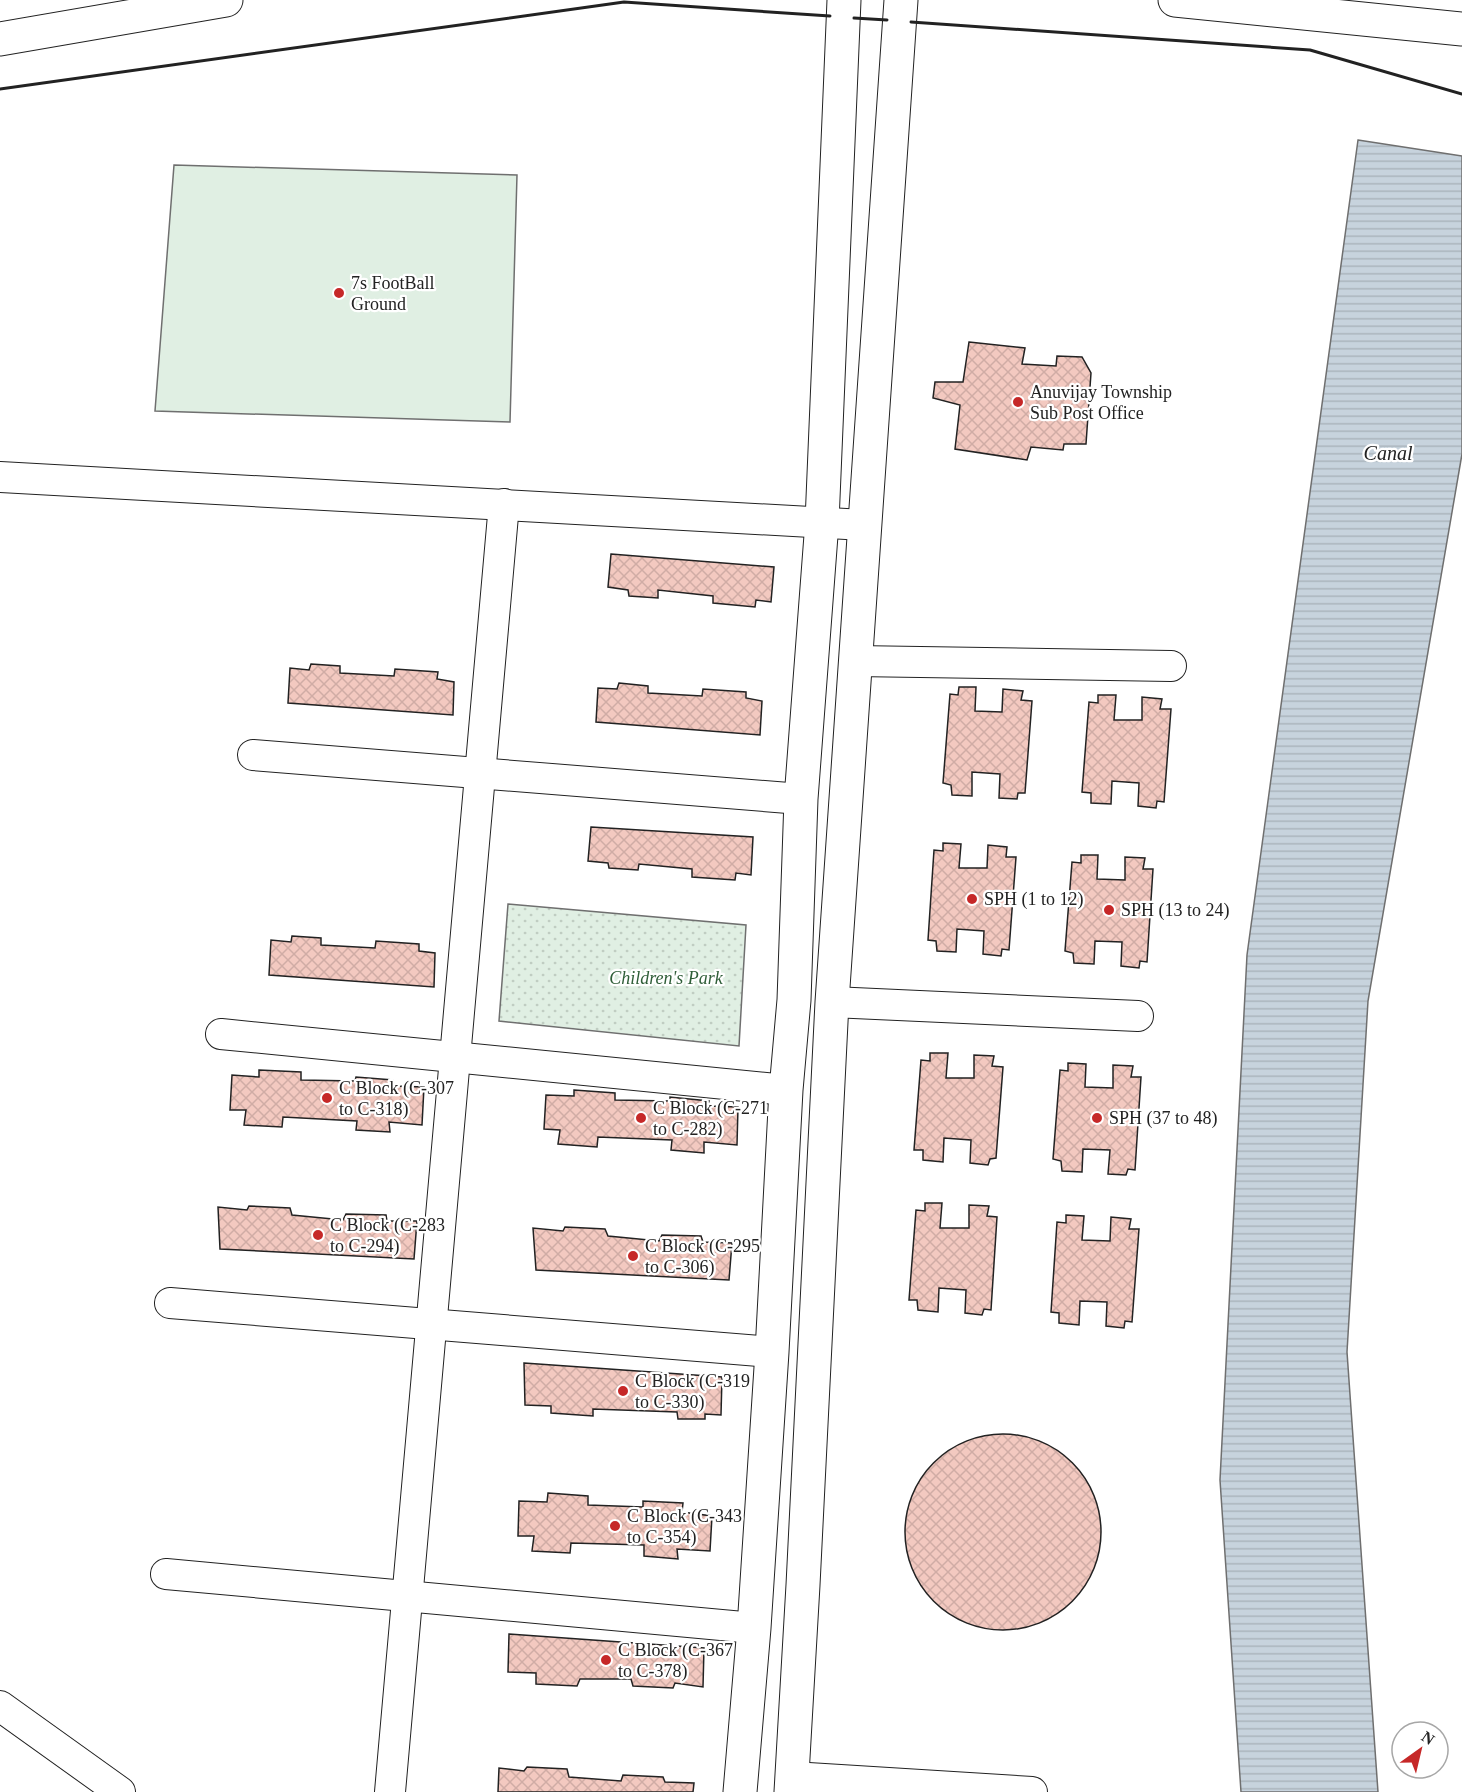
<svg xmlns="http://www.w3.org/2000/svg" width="1462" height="1792" viewBox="0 0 1462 1792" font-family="Georgia,serif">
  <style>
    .grass { fill: #e0efe3; stroke: #6f6f6f; stroke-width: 1.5 }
    .park { fill: url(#park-dots); stroke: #6f6f6f; stroke-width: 1.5 }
    .water { fill: url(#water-rules); stroke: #6f6f6f; stroke-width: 1.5 }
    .building { fill: url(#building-cross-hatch); stroke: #222; stroke-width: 1.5 }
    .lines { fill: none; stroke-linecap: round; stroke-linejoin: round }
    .street-casing { stroke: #222; stroke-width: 32 }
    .secondary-casing { stroke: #222; stroke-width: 35 }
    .highway-casing { stroke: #222; stroke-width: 35 }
    .street { stroke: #fff; stroke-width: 30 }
    .secondary { stroke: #fff; stroke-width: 33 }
    .highway { stroke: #fff; stroke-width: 33 }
    .wall { stroke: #222; stroke-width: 3 }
    .poi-dot { fill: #c62828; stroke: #fff; stroke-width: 2 }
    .labels { text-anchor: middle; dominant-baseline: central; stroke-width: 4.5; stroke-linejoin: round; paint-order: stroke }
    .poi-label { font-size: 18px; fill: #222; stroke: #fff; text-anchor: start }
    .park-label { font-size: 18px; font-style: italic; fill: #2f5e38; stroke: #fff }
    .water-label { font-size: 20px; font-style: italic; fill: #222; stroke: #fff }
  </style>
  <defs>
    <pattern id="park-dots" width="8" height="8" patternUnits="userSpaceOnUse" patternTransform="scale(1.5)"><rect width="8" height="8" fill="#e0efe3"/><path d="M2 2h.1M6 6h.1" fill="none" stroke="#c0cdc2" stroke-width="1.8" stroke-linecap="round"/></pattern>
    <pattern id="water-rules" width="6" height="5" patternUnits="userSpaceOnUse" patternTransform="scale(1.5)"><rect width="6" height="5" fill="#c7d3dd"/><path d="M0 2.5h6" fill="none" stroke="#abb5bd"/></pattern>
    <pattern id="building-cross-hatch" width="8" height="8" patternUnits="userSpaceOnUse" patternTransform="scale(1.5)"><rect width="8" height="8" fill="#f3c9c0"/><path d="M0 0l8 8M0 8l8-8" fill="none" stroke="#d0aca5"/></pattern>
  </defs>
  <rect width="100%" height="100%" fill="#fff"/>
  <polygon class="grass" points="174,165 517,175 510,422 155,411"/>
  <polygon class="park" points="508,904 746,925 739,1046 499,1021"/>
  <polygon class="water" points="1358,140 1462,156 1462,454 1368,1001 1347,1352 1378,1792 1241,1792 1220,1480 1247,955"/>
  <g class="building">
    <polygon points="969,342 1025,348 1022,364 1056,366 1057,356 1082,357 1091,373 1086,444 1064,444 1063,450 1031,447 1027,460 955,449 960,405 933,398 935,382 963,382"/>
    <polygon points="611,554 774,567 771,602 756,600 755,607 713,603 713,596 658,590 658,598 629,596 628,590 608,587"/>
    <polygon points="311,664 340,666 340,673 394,676 395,669 438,672 437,679 454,682 453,715 288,703 290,668 309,670"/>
    <polygon points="619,683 648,686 648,693 702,696 703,689 746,692 746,698 762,701 760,735 596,722 598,688 617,689"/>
    <polygon points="959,687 976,687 975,711 1002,712 1003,689 1023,691 1021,700 1032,701 1025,793 1018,793 1017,799 999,798 1000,774 972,772 972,796 952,795 951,785 943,783 950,694 958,695"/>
    <polygon points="1098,695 1116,695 1114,720 1142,720 1142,697 1162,699 1160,709 1171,709 1164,802 1157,801 1156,808 1138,806 1139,783 1112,781 1111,804 1091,803 1091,793 1082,792 1089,702 1098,703"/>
    <polygon points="591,827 753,837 751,875 736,873 735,880 692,877 692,869 639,864 638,870 609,868 608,863 588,861"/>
    <polygon points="943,843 961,844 959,868 987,868 988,845 1007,847 1006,857 1016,857 1009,950 1002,949 1001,956 983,954 984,931 957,929 956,952 937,951 936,941 928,940 934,850 943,851"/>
    <polygon points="1081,855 1098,855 1097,879 1125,880 1125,857 1145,858 1143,869 1153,869 1147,962 1140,961 1139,968 1121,966 1122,942 1095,941 1094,964 1074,963 1073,953 1065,951 1072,862 1081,863"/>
    <polygon points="292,936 321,938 321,945 375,948 376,941 419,944 419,951 435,953 434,987 269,975 271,940 291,942"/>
    <polygon points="930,1053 948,1053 946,1078 974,1078 974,1055 994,1056 992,1066 1003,1067 996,1158 990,1159 988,1165 970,1163 971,1140 944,1138 943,1162 923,1160 923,1150 914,1150 921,1060 930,1061"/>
    <polygon points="1068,1063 1086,1064 1085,1087 1113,1088 1113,1065 1133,1066 1131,1077 1141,1077 1135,1170 1128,1169 1126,1175 1108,1174 1110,1150 1083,1149 1082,1172 1062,1171 1061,1161 1053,1159 1060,1070 1068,1071"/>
    <polygon points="259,1070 301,1072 301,1080 355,1081 356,1077 393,1080 394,1086 424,1087 422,1125 389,1122 390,1132 356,1130 357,1121 283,1117 282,1127 244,1125 246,1110 230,1110 232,1075 259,1077"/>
    <polygon points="574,1090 615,1093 615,1100 670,1101 670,1097 709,1101 708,1106 738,1107 737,1145 704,1142 704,1153 671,1150 672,1140 598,1137 597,1147 558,1144 560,1130 544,1129 546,1095 574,1096"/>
    <polygon points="925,1203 942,1203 940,1228 969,1228 969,1205 989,1206 987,1216 997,1217 991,1310 984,1309 982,1315 965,1313 966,1290 939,1288 938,1312 918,1310 917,1300 909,1300 916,1210 925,1211"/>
    <polygon points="249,1206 290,1208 292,1215 343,1220 346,1214 386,1215 387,1221 417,1221 414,1259 220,1249 218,1207 247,1210"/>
    <polygon points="1066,1215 1084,1216 1082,1240 1110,1241 1111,1217 1131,1219 1129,1229 1139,1229 1132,1322 1125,1321 1124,1328 1106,1326 1107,1302 1080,1301 1079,1325 1059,1323 1059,1313 1051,1312 1057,1222 1066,1223"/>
    <polygon points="565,1227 605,1229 608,1236 659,1241 662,1235 701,1236 703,1242 732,1243 729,1280 536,1270 533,1228 563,1231"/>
    <polygon points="524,1363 722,1377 721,1415 705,1414 705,1419 678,1419 677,1412 593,1409 593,1416 551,1413 551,1406 525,1405"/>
    <circle cx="1003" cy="1532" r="98"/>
    <polygon points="548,1493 588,1496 588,1505 643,1507 643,1501 683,1503 682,1512 712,1516 710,1551 677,1549 678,1559 644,1556 644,1545 571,1543 570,1553 532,1551 534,1536 518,1536 519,1501 547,1502"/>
    <polygon points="509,1634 704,1648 703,1687 675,1683 673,1688 633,1686 631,1679 580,1679 577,1686 536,1684 536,1673 508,1672"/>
    <polygon points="527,1767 567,1769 569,1777 621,1781 623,1775 663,1777 665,1782 694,1783 693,1792 498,1792 499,1768 524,1771"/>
  </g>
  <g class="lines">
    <defs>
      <g id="street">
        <polyline points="0,477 864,525"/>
        <polyline points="855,661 1171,666"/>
        <polyline points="253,755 801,799"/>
        <polyline points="832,1002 1138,1016"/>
        <polyline points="221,1034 786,1090"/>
        <polyline points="170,1303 772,1352"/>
        <polyline points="166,1574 754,1628"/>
        <polyline points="0,1706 120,1792"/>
        <polyline points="792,1777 1032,1792"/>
        <polyline points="390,1792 504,504"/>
      </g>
      <g id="secondary">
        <polyline points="740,1792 754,1628 772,1352 786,1090 794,1000 801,799 822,522 844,0"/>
        <polyline points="791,1792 803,1585 832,1002 901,0"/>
      </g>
      <g id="highway">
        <polyline points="1175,0 1462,29"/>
        <polyline points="0,39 226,0"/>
      </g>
    </defs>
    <use href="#street" class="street-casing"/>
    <use href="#secondary" class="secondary-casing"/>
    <use href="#highway" class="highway-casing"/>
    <use href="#street" class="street"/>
    <use href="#secondary" class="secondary"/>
    <use href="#highway" class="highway"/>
    <g class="wall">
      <polyline points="854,18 887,20"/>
      <polyline points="911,22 1310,50 1462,94"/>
      <polyline points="0,89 624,2 830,16"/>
    </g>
  </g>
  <g class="poi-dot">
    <circle cx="339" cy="293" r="6"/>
    <circle cx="1018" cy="402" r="6"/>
    <circle cx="972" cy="899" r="6"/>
    <circle cx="1109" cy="910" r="6"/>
    <circle cx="327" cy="1098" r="6"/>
    <circle cx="641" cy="1118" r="6"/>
    <circle cx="1097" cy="1118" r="6"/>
    <circle cx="318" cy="1235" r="6"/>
    <circle cx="633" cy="1256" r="6"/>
    <circle cx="623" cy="1391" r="6"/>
    <circle cx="615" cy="1526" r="6"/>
    <circle cx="606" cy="1660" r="6"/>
  </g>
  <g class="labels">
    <g class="poi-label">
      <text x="351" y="283">7s FootBall<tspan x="351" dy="21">Ground</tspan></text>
      <text x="1030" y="392">Anuvijay Township<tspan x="1030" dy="21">Sub Post Office</tspan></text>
      <text x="984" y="899">SPH (1 to 12)</text>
      <text x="1121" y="910">SPH (13 to 24)</text>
      <text x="339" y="1088">C Block (C-307<tspan x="339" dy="21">to C-318)</tspan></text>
      <text x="653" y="1108">C Block (C-271<tspan x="653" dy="21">to C-282)</tspan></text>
      <text x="1109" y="1118">SPH (37 to 48)</text>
      <text x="330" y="1225">C Block (C-283<tspan x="330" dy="21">to C-294)</tspan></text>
      <text x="645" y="1246">C Block (C-295<tspan x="645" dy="21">to C-306)</tspan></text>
      <text x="635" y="1381">C Block (C-319<tspan x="635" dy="21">to C-330)</tspan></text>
      <text x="627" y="1516">C Block (C-343<tspan x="627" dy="21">to C-354)</tspan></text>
      <text x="618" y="1650">C Block (C-367<tspan x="618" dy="21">to C-378)</tspan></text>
    </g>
    <g class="park-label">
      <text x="666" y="978">Children's Park</text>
    </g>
    <g class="water-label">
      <text x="1388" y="453">Canal</text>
    </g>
  </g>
  <g transform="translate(1420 1750) rotate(34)"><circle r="28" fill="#ffffff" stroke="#a7a7a7" stroke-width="1.5"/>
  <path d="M0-4.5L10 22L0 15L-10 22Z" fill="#c62828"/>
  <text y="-9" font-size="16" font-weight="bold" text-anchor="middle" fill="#222222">N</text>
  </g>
</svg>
